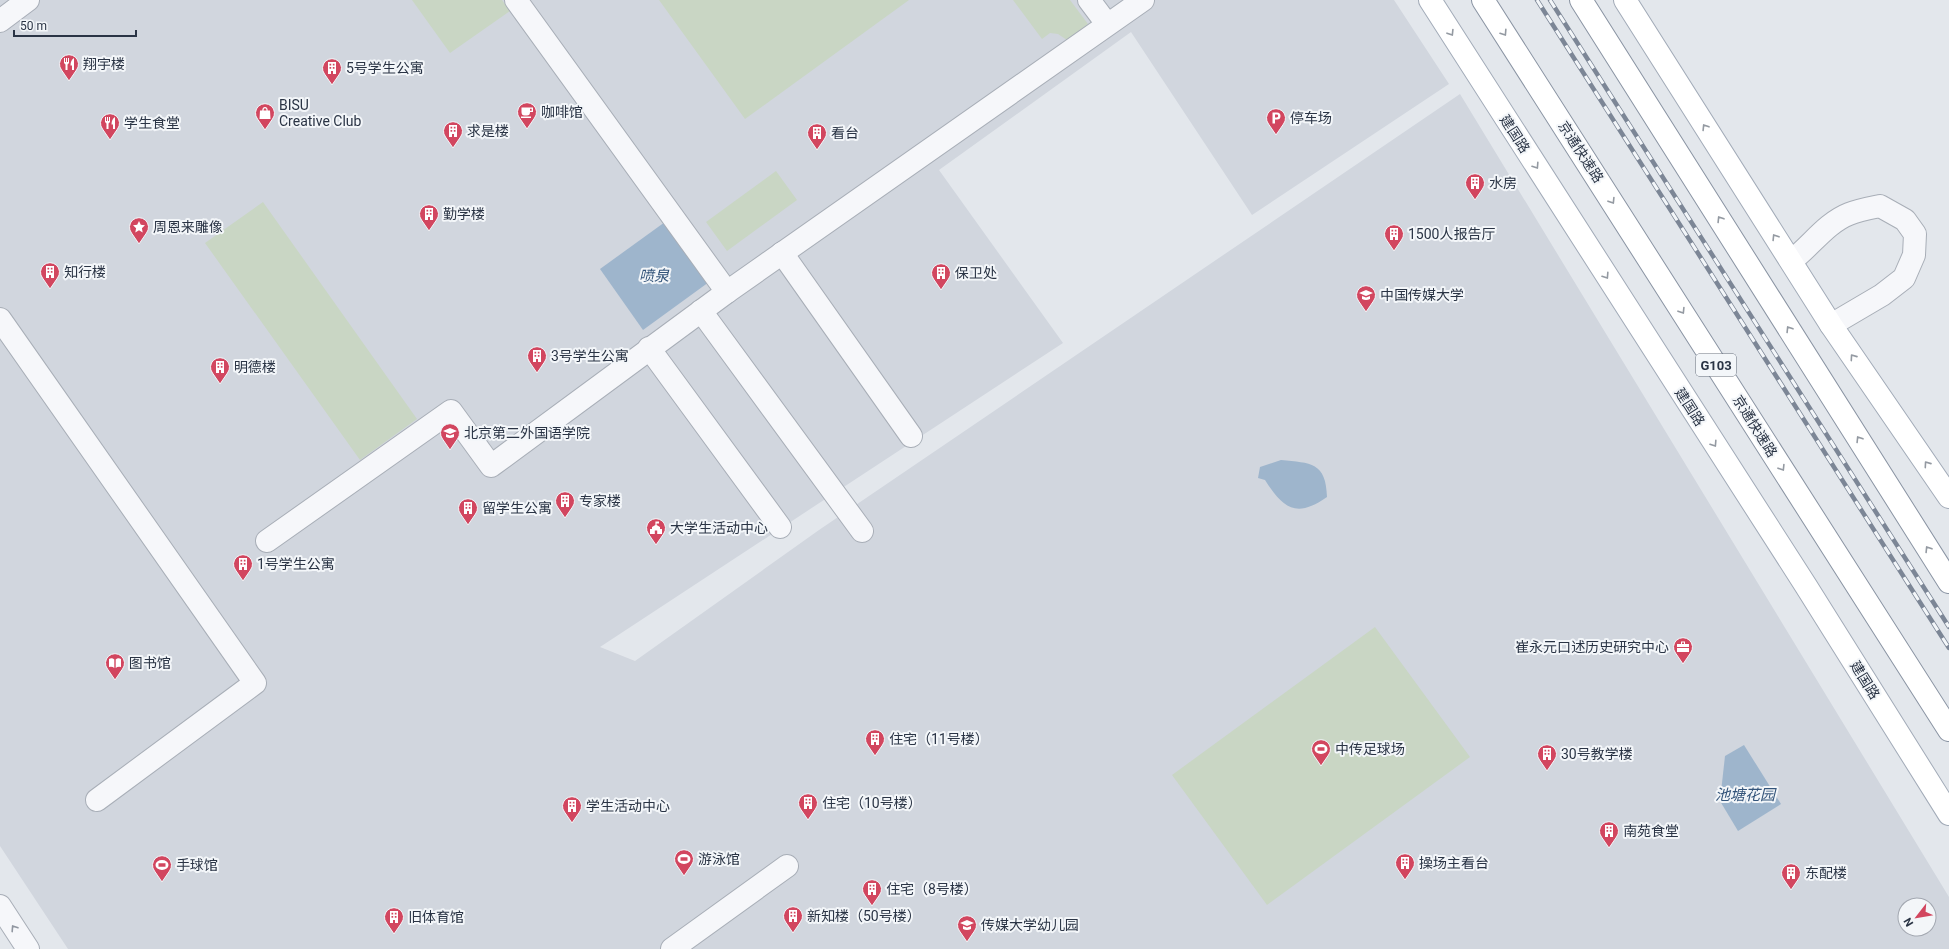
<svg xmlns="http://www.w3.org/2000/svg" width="1949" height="949" viewBox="0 0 1949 949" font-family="Roboto,'Noto Sans SC',sans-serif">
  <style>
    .built { fill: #d1d6de; fill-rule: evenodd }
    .grass { fill: #c9d6c4 }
    .water { fill: #9eb5cc }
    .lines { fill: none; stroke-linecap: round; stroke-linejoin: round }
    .minor-casing { stroke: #a8aeb7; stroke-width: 24 }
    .major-casing { stroke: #a2abb8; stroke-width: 24 }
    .highway-casing { stroke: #8a94a3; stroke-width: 24 }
    .minor { stroke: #f6f7fa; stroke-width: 22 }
    .major { stroke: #fff; stroke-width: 22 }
    .highway { stroke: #fff; stroke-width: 22 }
    .rail-casing { stroke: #7c8696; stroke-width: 4.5 }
    .rail { stroke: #f3f6f9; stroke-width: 3; stroke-dasharray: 9; stroke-linecap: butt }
    .oneway { stroke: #949aa2 }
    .oneway2 { stroke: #9096a0 }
    .labels { text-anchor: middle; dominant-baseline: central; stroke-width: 4; stroke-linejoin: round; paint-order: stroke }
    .shield { fill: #f3f6f9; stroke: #666e7b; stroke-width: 1 }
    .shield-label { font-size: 13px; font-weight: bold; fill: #2a3445 }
    .poi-label { font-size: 14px; fill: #2a3445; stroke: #f3f6f9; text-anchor: start }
    .street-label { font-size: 14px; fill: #2a3445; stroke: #f3f6f9 }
    .water-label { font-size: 15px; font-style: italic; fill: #33547a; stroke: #f3f6f9 }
  </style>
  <rect width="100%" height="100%" fill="#e3e7ec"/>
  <path class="built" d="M0,0H1394L1449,84L1252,215L1131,32L939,170L1063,343L600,647L635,661L819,530L1460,94L1949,897V949H68L0,846ZM1905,905H1929V929H1905Z"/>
  <g class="grass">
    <polygon points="412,0 502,0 510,11 450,53"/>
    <polygon points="659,0 909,0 745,119"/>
    <polygon points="1013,0 1070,0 1088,24 1067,40 1058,34 1050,33 1042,39"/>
    <polygon points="776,171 797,200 727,251 706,222"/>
    <polygon points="263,202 417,419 360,460 205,243"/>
    <polygon points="1375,627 1470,757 1267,905 1172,775"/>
  </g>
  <g class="water">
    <polygon points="665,222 709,282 643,330 600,269"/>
    <path d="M1281,460C1311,463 1326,462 1327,497C1296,519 1283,508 1265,480L1258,478L1260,467Z"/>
    <polygon points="1744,745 1781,804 1738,831 1720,801 1725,756"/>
  </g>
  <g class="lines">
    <defs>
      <g id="minor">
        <polyline points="516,0 727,292"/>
        <polyline points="1089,0 1107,24"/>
        <polyline points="0,21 28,0"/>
        <polyline points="782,253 911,436"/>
        <path d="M1791,261C1810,247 1826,223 1849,214C1859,210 1870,208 1880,206L1905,220L1915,234L1914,255L1904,278L1882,295L1831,325"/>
        <polyline points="701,311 862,531"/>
        <polyline points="0,319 255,683 97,800"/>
        <polyline points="649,348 780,527"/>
        <polyline points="267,541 451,411 491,466 727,292 1143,0"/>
        <polyline points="0,906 28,949"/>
        <polyline points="672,949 787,866"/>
      </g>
      <g id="major">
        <polyline points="1430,0 1806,586 1949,814"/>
        <polyline points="1625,0 1831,325 1949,497"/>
      </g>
      <g id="highway">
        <polyline points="1483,0 1949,730"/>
        <polyline points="1581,0 1949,582"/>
      </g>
    </defs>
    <use href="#minor" class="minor-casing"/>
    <use href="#major" class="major-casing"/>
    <use href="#highway" class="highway-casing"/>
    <use href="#minor" class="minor"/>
    <use href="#major" class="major"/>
    <use href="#highway" class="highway"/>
    <defs>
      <g id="rail">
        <polyline points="1537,0 1949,648"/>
        <polyline points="1550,0 1949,627"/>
      </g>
    </defs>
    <use href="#rail" class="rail-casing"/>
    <use href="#rail" class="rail"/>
  </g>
  <defs><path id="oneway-chevron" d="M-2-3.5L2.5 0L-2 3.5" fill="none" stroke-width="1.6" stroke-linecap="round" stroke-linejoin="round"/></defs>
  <g class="oneway">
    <use href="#oneway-chevron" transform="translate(1451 33) rotate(58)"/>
    <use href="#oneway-chevron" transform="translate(1504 33) rotate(57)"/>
    <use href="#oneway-chevron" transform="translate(1705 127) rotate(-122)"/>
    <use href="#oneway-chevron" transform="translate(1536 166) rotate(57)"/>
    <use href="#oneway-chevron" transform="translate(1612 201) rotate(58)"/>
    <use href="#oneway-chevron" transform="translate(1720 219) rotate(-122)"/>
    <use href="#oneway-chevron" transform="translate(1775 237) rotate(-122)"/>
    <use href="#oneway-chevron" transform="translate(1606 276) rotate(57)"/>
    <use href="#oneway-chevron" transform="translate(1682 311) rotate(58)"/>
    <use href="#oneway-chevron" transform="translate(1789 329) rotate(-122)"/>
    <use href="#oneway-chevron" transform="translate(1853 357) rotate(-125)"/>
    <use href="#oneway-chevron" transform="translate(1859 439) rotate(-122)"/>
    <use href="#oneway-chevron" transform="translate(1714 444) rotate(57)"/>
    <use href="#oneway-chevron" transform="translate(1927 464) rotate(-125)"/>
    <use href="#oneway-chevron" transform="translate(1782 468) rotate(58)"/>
    <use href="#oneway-chevron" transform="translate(1928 549) rotate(-122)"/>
  </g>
  <use class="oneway2" href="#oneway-chevron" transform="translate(14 928) rotate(-123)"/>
  <defs>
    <symbol id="restaurant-pin" viewBox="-11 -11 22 30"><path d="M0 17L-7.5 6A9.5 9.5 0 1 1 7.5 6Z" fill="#d2465f" stroke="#f3f6f9"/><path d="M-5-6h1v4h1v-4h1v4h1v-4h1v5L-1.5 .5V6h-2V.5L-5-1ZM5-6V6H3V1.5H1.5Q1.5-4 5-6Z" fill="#fff"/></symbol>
    <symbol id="building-pin" viewBox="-11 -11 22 30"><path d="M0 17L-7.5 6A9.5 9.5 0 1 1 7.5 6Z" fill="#d2465f" stroke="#f3f6f9"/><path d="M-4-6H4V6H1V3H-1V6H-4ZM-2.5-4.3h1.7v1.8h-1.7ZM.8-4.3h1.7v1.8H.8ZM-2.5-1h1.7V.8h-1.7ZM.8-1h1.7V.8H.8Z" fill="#fff"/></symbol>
    <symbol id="cafe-pin" viewBox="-11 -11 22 30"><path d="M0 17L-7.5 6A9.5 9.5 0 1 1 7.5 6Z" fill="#d2465f" stroke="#f3f6f9"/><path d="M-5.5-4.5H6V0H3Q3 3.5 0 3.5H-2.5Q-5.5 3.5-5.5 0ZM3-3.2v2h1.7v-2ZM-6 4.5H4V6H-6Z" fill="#fff"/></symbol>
    <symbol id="shop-pin" viewBox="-11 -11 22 30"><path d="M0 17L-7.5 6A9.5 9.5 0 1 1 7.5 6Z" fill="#d2465f" stroke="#f3f6f9"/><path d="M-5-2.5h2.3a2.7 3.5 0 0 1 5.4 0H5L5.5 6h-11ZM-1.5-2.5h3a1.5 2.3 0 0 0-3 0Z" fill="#fff"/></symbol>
    <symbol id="parking-pin" viewBox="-11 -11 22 30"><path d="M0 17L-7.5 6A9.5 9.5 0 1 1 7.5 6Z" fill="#d2465f" stroke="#f3f6f9"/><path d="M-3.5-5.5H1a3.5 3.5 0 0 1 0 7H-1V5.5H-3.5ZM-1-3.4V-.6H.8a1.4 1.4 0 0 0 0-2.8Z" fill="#fff"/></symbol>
    <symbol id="sight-pin" viewBox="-11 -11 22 30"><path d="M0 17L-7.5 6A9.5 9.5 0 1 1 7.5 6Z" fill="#d2465f" stroke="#f3f6f9"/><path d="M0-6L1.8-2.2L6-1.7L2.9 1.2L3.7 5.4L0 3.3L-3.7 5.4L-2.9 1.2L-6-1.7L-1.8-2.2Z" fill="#fff"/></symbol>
    <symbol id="university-pin" viewBox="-11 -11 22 30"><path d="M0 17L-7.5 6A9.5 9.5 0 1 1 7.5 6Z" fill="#d2465f" stroke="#f3f6f9"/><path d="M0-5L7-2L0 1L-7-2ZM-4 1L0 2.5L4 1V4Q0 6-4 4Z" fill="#fff"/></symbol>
    <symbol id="civic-pin" viewBox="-11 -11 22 30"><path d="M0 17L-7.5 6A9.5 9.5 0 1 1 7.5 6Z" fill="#d2465f" stroke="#f3f6f9"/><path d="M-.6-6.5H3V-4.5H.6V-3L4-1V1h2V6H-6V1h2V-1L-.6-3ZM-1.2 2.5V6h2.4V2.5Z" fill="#fff"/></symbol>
    <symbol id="office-pin" viewBox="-11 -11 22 30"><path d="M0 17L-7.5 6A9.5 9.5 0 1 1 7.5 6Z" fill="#d2465f" stroke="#f3f6f9"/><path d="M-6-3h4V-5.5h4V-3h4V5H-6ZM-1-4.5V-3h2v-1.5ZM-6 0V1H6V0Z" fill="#fff"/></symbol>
    <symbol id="library-pin" viewBox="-11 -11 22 30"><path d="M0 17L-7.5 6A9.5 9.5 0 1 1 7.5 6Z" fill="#d2465f" stroke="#f3f6f9"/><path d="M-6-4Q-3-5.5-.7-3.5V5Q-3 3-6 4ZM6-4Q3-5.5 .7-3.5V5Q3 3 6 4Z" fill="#fff"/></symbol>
    <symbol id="stadium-pin" viewBox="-11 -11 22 30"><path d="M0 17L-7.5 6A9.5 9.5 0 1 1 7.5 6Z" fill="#d2465f" stroke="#f3f6f9"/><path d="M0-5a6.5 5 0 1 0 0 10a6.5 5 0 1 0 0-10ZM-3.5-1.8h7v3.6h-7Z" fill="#fff"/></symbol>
    <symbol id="school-pin" viewBox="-11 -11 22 30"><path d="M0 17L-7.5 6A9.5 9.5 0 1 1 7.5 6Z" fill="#d2465f" stroke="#f3f6f9"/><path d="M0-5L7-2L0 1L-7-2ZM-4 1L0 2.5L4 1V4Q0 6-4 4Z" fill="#fff"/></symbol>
  </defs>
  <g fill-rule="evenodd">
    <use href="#restaurant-pin" x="58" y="53" width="22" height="30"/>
    <use href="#building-pin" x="321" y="57" width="22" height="30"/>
    <use href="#cafe-pin" x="516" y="101" width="22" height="30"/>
    <use href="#shop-pin" x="254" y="102" width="22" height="30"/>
    <use href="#parking-pin" x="1265" y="107" width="22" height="30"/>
    <use href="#restaurant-pin" x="99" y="112" width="22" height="30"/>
    <use href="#building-pin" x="442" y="120" width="22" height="30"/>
    <use href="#building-pin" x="806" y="122" width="22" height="30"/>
    <use href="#building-pin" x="1464" y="172" width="22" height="30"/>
    <use href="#building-pin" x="418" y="203" width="22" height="30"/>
    <use href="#sight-pin" x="128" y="216" width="22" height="30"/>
    <use href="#building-pin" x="1383" y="223" width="22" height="30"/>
    <use href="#building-pin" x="39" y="261" width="22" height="30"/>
    <use href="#building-pin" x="930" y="262" width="22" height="30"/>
    <use href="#university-pin" x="1355" y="284" width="22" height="30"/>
    <use href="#building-pin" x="526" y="345" width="22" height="30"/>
    <use href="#building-pin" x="209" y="356" width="22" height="30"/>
    <use href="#university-pin" x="439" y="422" width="22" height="30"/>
    <use href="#building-pin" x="554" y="490" width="22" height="30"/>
    <use href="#building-pin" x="457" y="497" width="22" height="30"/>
    <use href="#civic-pin" x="645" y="517" width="22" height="30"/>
    <use href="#building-pin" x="232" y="553" width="22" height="30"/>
    <use href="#office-pin" x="1672" y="636" width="22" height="30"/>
    <use href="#library-pin" x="104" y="652" width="22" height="30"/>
    <use href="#building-pin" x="864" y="728" width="22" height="30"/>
    <use href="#stadium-pin" x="1310" y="738" width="22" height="30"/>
    <use href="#building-pin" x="1536" y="743" width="22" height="30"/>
    <use href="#building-pin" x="797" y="792" width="22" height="30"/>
    <use href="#building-pin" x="561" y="795" width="22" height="30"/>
    <use href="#building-pin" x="1598" y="820" width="22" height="30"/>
    <use href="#stadium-pin" x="673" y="848" width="22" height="30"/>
    <use href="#building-pin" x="1394" y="852" width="22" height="30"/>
    <use href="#stadium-pin" x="151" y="854" width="22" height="30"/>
    <use href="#building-pin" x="1780" y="862" width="22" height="30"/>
    <use href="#building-pin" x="861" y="878" width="22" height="30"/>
    <use href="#building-pin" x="782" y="905" width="22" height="30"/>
    <use href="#building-pin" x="383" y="906" width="22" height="30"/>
    <use href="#school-pin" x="956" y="914" width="22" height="30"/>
  </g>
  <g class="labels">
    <rect class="shield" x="1696" y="354" width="40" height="22" rx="3"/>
    <g class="shield-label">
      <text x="1716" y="365">G103</text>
    </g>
    <g class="poi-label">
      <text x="83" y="64">翔宇楼</text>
      <text x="346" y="68">5号学生公寓</text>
      <text x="279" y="105">BISU<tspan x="279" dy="16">Creative Club</tspan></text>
      <text x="541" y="112">咖啡馆</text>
      <text x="1290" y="118">停车场</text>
      <text x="124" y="123">学生食堂</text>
      <text x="467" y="131">求是楼</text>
      <text x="831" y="133">看台</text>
      <text x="1489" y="183">水房</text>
      <text x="443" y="214">勤学楼</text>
      <text x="153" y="227">周恩来雕像</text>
      <text x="1408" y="234">1500人报告厅</text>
      <text x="64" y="272">知行楼</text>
      <text x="955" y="273">保卫处</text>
      <text x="1380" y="295">中国传媒大学</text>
      <text x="551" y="356">3号学生公寓</text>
      <text x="234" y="367">明德楼</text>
      <text x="464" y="433">北京第二外国语学院</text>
      <text x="579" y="501">专家楼</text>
      <text x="482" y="508">留学生公寓</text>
      <text x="670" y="528">大学生活动中心</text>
      <text x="257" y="564">1号学生公寓</text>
      <text x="1669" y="647" text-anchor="end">崔永元口述历史研究中心</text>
      <text x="129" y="663">图书馆</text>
      <text x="889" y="739">住宅（11号楼）</text>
      <text x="1335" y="749">中传足球场</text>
      <text x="1561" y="754">30号教学楼</text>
      <text x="822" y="803">住宅（10号楼）</text>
      <text x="586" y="806">学生活动中心</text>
      <text x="1623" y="831">南苑食堂</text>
      <text x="698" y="859">游泳馆</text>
      <text x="1419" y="863">操场主看台</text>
      <text x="176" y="865">手球馆</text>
      <text x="1805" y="873">东配楼</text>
      <text x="886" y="889">住宅（8号楼）</text>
      <text x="807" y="916">新知楼（50号楼）</text>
      <text x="408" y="917">旧体育馆</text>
      <text x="981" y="925">传媒大学幼儿园</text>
    </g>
    <g class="street-label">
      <text transform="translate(1515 134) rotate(57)">建国路</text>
      <text transform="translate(1581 152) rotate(57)">京通快速路</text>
      <text transform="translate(1690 407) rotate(57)">建国路</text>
      <text transform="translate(1755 426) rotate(58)">京通快速路</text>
      <text transform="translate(1865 680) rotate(58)">建国路</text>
    </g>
    <g class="water-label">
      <text x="654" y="276">喷泉</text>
      <text x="1745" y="795">池塘花园</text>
    </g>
  </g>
  <g transform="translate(1917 917) rotate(239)"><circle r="19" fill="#f3f6f9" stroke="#a3a8b1"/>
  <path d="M0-3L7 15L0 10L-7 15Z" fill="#d2465f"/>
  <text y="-6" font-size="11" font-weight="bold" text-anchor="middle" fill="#2a3445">N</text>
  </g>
  <path d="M14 30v6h122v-6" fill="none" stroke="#2a3445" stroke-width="2"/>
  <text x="20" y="30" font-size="12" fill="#2a3445" stroke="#f3f6f9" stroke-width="3" paint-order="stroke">50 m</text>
</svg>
